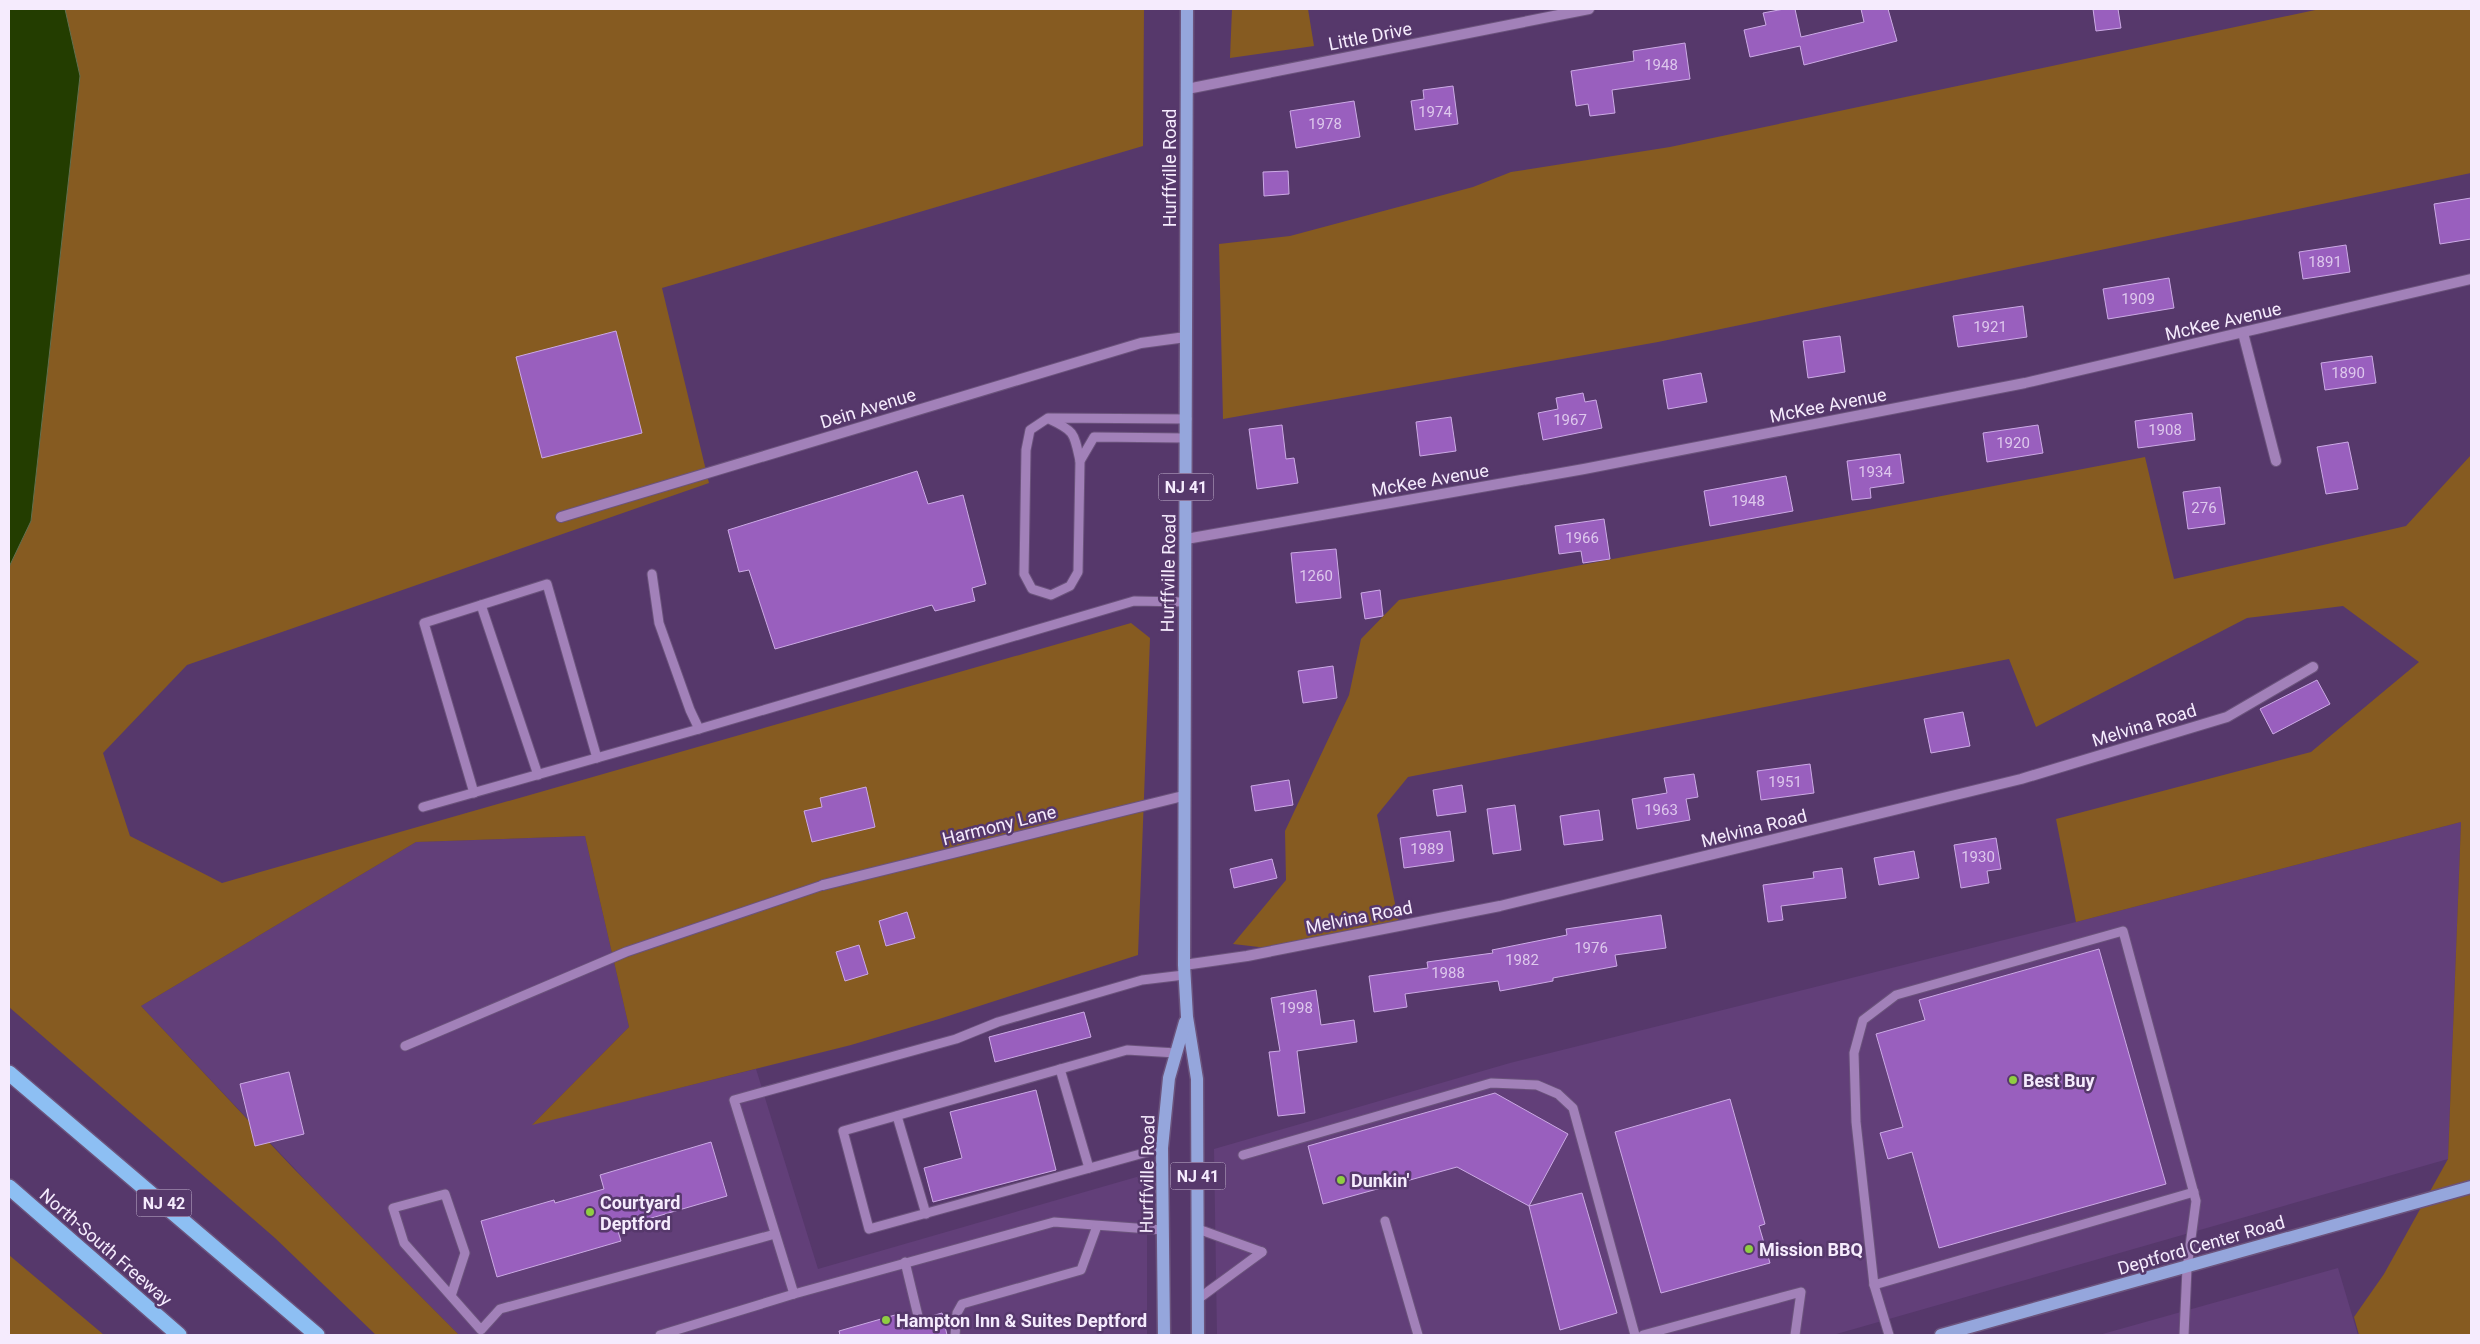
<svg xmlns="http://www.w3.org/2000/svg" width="2480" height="1344" viewBox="0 0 2480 1344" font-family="Roboto,sans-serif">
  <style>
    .built { fill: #623f79 }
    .green { fill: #865b21 }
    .water { fill: #233d00; stroke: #62714c }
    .building { fill: #995fbe; stroke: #ccaae5 }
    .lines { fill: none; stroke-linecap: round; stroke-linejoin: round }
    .service-casing { stroke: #6b537c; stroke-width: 11 }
    .minor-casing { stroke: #6b537c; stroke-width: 12 }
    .primary-casing { stroke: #6b537c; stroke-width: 15 }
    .motorway-casing { stroke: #6b537c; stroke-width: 18 }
    .service { stroke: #a281b9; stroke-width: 9 }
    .minor { stroke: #a281b9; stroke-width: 10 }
    .primary { stroke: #95a6dc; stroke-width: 12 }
    .motorway { stroke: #8dbff3; stroke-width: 15 }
    .poi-dot { fill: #8fcd42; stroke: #56386b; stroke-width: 2 }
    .labels { text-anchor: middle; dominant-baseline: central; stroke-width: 5; stroke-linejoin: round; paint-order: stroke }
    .number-label { font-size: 15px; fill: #dec8ed }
    .shield { fill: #56386b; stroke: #c5b5d1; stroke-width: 1 }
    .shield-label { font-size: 16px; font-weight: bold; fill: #f5ebfd }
    .street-label { font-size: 18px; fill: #f5ebfd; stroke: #56386b }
    .poi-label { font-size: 18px; font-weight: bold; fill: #f5ebfd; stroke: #56386b; text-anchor: start }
  </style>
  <rect width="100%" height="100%" fill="#56386b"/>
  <g class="built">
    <polygon points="2461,822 2448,1159 1833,1335 1217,1335 1214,1149 1510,1063 2076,922"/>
    <polygon points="585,836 629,1027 533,1124 756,1069 818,1269 1147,1174 1147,1335 459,1335 313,1188 141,1006 416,842"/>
    <polygon points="2338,1268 2358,1335 2099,1335"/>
  </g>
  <g class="green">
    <polygon points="65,9 1144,9 1143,146 662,288 709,483 187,665 103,753 130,836 222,883 1131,623 1150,638 1138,955 939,1019 851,1045 532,1125 629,1027 585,836 416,842 141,1006 294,1169 459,1335 376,1335 275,1238 9,1007 9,567 31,521 80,76"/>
    <polygon points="1232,9 1308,9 1314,46 1230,58"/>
    <polygon points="2320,9 2471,9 2471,173 1658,342 1223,419 1219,244 1290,236 1473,187 1511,172 1670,147"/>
    <polygon points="2471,455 2471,1335 2359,1335 2354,1317 2384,1274 2448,1159 2461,822 2076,922 2056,819 2311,752 2419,662 2343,606 2247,618 2036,727 2009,659 1408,777 1377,815 1400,928 1285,950 1233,944 1286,880 1285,831 1349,695 1361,639 1399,600 2145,457 2174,579 2406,526"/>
    <polygon points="9,1255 104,1335 9,1335"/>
  </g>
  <polygon class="water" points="9,9 65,9 80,76 31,521 9,567"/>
  <g class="building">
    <polygon points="1784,9 1795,9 1801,37 1864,22 1861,9 1888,9 1897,41 1804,65 1800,46 1750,57 1744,30 1766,25 1763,13"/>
    <polygon points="2093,9 2118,9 2121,28 2096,31"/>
    <polygon points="1685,43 1690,79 1612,90 1615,113 1590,116 1588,104 1576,106 1571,71 1634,61 1633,51"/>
    <polygon points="1453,86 1458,124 1415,130 1411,101 1424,99 1423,90"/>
    <polygon points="1354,101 1360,137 1296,148 1290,111"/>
    <polygon points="1288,171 1289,194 1264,196 1263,172"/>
    <polygon points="2471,198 2471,239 2440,244 2434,204"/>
    <polygon points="2346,245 2350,272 2303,279 2299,252"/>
    <polygon points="2169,278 2174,308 2108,319 2103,289"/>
    <polygon points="2023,306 2027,337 1958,347 1953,316"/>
    <polygon points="616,331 642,433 542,458 516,357"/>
    <polygon points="1840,336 1845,372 1808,378 1803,341"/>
    <polygon points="2372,356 2376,383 2325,390 2321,363"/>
    <polygon points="1701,373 1707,402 1668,409 1663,380"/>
    <polygon points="1583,393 1585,402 1596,400 1602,428 1543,440 1538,413 1558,409 1556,398"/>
    <polygon points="2192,413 2195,440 2138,448 2135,421"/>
    <polygon points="1451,417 1456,451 1420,456 1416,422"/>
    <polygon points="1282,425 1286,459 1294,458 1298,483 1257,489 1249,429"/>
    <polygon points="2038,425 2043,453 1987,462 1983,433"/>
    <polygon points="2348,442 2358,489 2326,494 2317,447"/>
    <polygon points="1900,454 1904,483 1870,488 1871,498 1852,500 1847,461"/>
    <polygon points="917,471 928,504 963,495 986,584 972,588 975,601 935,611 932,605 775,649 749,570 739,572 728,530"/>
    <polygon points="1786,476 1793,511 1710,526 1704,491"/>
    <polygon points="2220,487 2225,524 2188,529 2183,492"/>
    <polygon points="1604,519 1610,559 1583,563 1581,551 1559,554 1555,526"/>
    <polygon points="1336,549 1341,598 1296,603 1291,553"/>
    <polygon points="1380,590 1383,616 1365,619 1361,593"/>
    <polygon points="1333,666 1337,698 1303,703 1298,671"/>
    <polygon points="2317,680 2330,704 2273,734 2260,709"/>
    <polygon points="1963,712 1970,746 1931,753 1924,719"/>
    <polygon points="1810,764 1814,793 1761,800 1757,771"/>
    <polygon points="1694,774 1698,797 1686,799 1690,820 1637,829 1632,799 1667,793 1664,778"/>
    <polygon points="1289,780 1293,805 1255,811 1251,786"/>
    <polygon points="1462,785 1466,812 1437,816 1433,790"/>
    <polygon points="866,787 875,827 812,842 804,811 822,807 820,798"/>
    <polygon points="1515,805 1521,850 1493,854 1487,809"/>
    <polygon points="1599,810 1603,840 1564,845 1560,816"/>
    <polygon points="1450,831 1454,861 1404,868 1400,838"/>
    <polygon points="1996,838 2001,869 1987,871 1989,883 1961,888 1954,845"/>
    <polygon points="1914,851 1919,878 1879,885 1874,858"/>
    <polygon points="1272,859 1277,878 1234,888 1230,869"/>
    <polygon points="1842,868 1846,898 1781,906 1783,920 1768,922 1763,885 1814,878 1813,872"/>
    <polygon points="907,912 915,938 886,946 879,921"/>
    <polygon points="1661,915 1666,948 1615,955 1617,966 1553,978 1553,981 1500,991 1498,981 1405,994 1407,1007 1374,1012 1369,976 1428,968 1427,962 1493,953 1492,950 1567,935 1566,929"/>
    <polygon points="859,945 868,974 845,981 836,952"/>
    <polygon points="2099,949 2166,1184 1939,1248 1912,1152 1888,1159 1880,1133 1903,1127 1876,1034 1925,1020 1919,1000"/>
    <polygon points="1316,990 1321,1025 1354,1020 1357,1042 1297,1051 1305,1113 1278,1116 1269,1052 1280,1051 1271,998"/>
    <polygon points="1084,1012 1091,1037 995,1062 989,1037"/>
    <polygon points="289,1072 304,1134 255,1146 240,1084"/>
    <polygon points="1036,1090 1056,1170 933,1202 924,1168 962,1158 950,1112"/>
    <polygon points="1495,1093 1568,1134 1529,1206 1457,1167 1323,1204 1308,1146"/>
    <polygon points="1730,1099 1765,1224 1759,1226 1770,1263 1661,1293 1615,1132"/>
    <polygon points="711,1142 727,1196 617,1228 621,1241 497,1277 481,1221 554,1200 555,1203 604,1189 600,1175"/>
    <polygon points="1582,1193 1617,1313 1560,1330 1529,1206"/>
    <polygon points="942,1313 947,1335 840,1335 839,1331 895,1315 898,1326 913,1322 920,1326 925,1322 925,1318"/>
  </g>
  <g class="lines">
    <defs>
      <g id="service">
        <path d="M1049,419C1075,431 1074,433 1080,461"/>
        <polyline points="1185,438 1094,437 1080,461 1078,572 1070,586 1051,595 1032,589 1024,574 1026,450 1030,430 1048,418 1187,419"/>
        <polyline points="652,574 659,623 690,710 699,729"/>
        <polyline points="481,605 538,775"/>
        <polyline points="474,793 424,623 547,584 597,758"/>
        <polyline points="423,807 699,729 1134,601 1185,602"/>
        <polyline points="405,1046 626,952 823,885"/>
        <polyline points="1060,1069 1089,1168"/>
        <polyline points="897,1116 926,1214"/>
        <polyline points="1162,1148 869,1229 843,1131 1127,1050 1176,1053"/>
        <polyline points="1243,1155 1491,1083 1537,1085 1558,1094 1573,1108 1635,1335"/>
        <polyline points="1385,1221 1418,1335"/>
        <polyline points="1198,1229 1262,1252"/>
        <polyline points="1163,1230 1054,1222 794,1294 734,1100 956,1039 998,1022 1142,980 1184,975"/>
        <polyline points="905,1262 919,1320"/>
        <polyline points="1874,1285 2194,1192"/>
        <polyline points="451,1296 465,1253 445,1194 393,1208 404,1243 481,1330 500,1309 775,1234"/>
        <polyline points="1198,1299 1262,1252"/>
        <polyline points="660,1335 794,1294"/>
        <polyline points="955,1335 957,1313 962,1304 1081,1270 1097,1226"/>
        <polyline points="1643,1335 1801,1292 1795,1335"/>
        <polyline points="1889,1335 1874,1285 1856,1122 1854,1053 1863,1020 1896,995 2123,931 2196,1201 2187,1268 2184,1335"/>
      </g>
      <g id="minor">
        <polyline points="1187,89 1589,9"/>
        <polyline points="2243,333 2276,461"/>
        <polyline points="561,517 1141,343 1186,337"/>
        <polyline points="1186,539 1584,469 2025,383 2471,279"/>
        <polyline points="823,885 1183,796"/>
        <polyline points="1184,965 1247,956 1500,906 2021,779 2227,717 2313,667"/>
      </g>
      <g id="primary">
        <polyline points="1187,9 1184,965 1187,1017 1197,1079 1198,1335"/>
        <polyline points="1164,1335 1162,1148 1169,1078 1185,1022"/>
        <polyline points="1941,1335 2471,1187"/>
      </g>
      <g id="motorway">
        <polyline points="9,1073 317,1335"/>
        <polyline points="9,1187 179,1335"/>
      </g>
    </defs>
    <use href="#service" class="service-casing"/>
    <use href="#minor" class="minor-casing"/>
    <use href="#primary" class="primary-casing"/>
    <use href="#motorway" class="motorway-casing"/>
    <use href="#service" class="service"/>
    <use href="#minor" class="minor"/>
    <use href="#primary" class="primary"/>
    <use href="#motorway" class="motorway"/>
  </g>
  <g class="poi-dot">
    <circle cx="2013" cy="1080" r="5"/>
    <circle cx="1341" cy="1180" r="5"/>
    <circle cx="590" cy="1212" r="5"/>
    <circle cx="1749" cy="1249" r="5"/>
    <circle cx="886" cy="1320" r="5"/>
  </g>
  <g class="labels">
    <g class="number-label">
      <text x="1661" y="65">1948</text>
      <text x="1435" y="112">1974</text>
      <text x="1325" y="124">1978</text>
      <text x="2325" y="262">1891</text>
      <text x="2138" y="299">1909</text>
      <text x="1990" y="327">1921</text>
      <text x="2348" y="373">1890</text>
      <text x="1570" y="420">1967</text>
      <text x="2165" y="430">1908</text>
      <text x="2013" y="443">1920</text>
      <text x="1875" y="472">1934</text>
      <text x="1748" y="501">1948</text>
      <text x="2204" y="508">276</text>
      <text x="1582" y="538">1966</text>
      <text x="1316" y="576">1260</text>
      <text x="1785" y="782">1951</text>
      <text x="1661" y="810">1963</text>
      <text x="1427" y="849">1989</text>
      <text x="1978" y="857">1930</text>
      <text x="1591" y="948">1976</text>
      <text x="1522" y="960">1982</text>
      <text x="1448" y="973">1988</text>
      <text x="1296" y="1008">1998</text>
    </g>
    <g class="shield">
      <rect x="1158.5" y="473.5" width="55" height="27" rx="4"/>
      <rect x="1170.5" y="1162.5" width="55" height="27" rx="4"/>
      <rect x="136.5" y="1189.5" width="55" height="27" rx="4"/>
    </g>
    <g class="shield-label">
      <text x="1186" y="487">NJ 41</text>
      <text x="1198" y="1176">NJ 41</text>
      <text x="164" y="1203">NJ 42</text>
    </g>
    <g class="street-label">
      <text transform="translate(1370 36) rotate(-11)">Little Drive</text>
      <text transform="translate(1169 168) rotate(-90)">Hurffville Road</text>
      <text transform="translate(2223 321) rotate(-13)">McKee Avenue</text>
      <text transform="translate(1828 405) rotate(-11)">McKee Avenue</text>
      <text transform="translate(868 408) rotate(-17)">Dein Avenue</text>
      <text transform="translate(1430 480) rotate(-10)">McKee Avenue</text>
      <text transform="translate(1168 573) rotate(-89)">Hurffville Road</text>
      <text transform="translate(2144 725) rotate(-17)">Melvina Road</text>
      <text transform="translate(999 825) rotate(-14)">Harmony Lane</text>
      <text transform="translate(1754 828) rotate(-14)">Melvina Road</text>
      <text transform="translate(1359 917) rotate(-11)">Melvina Road</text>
      <text transform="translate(1147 1174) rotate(-89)">Hurffville Road</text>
      <text transform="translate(2201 1245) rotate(-16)">Deptford Center Road</text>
      <text transform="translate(106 1247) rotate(41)">North-South Freeway</text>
    </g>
    <g class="poi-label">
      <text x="2023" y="1080">Best Buy</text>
      <text x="1351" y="1180">Dunkin'</text>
      <text x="600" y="1202">Courtyard<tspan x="600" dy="21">Deptford</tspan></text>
      <text x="1759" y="1249">Mission BBQ</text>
      <text x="896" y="1320">Hampton Inn &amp; Suites Deptford</text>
    </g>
  </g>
  <rect width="2480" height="1344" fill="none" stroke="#f5ebfd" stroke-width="20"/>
</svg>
